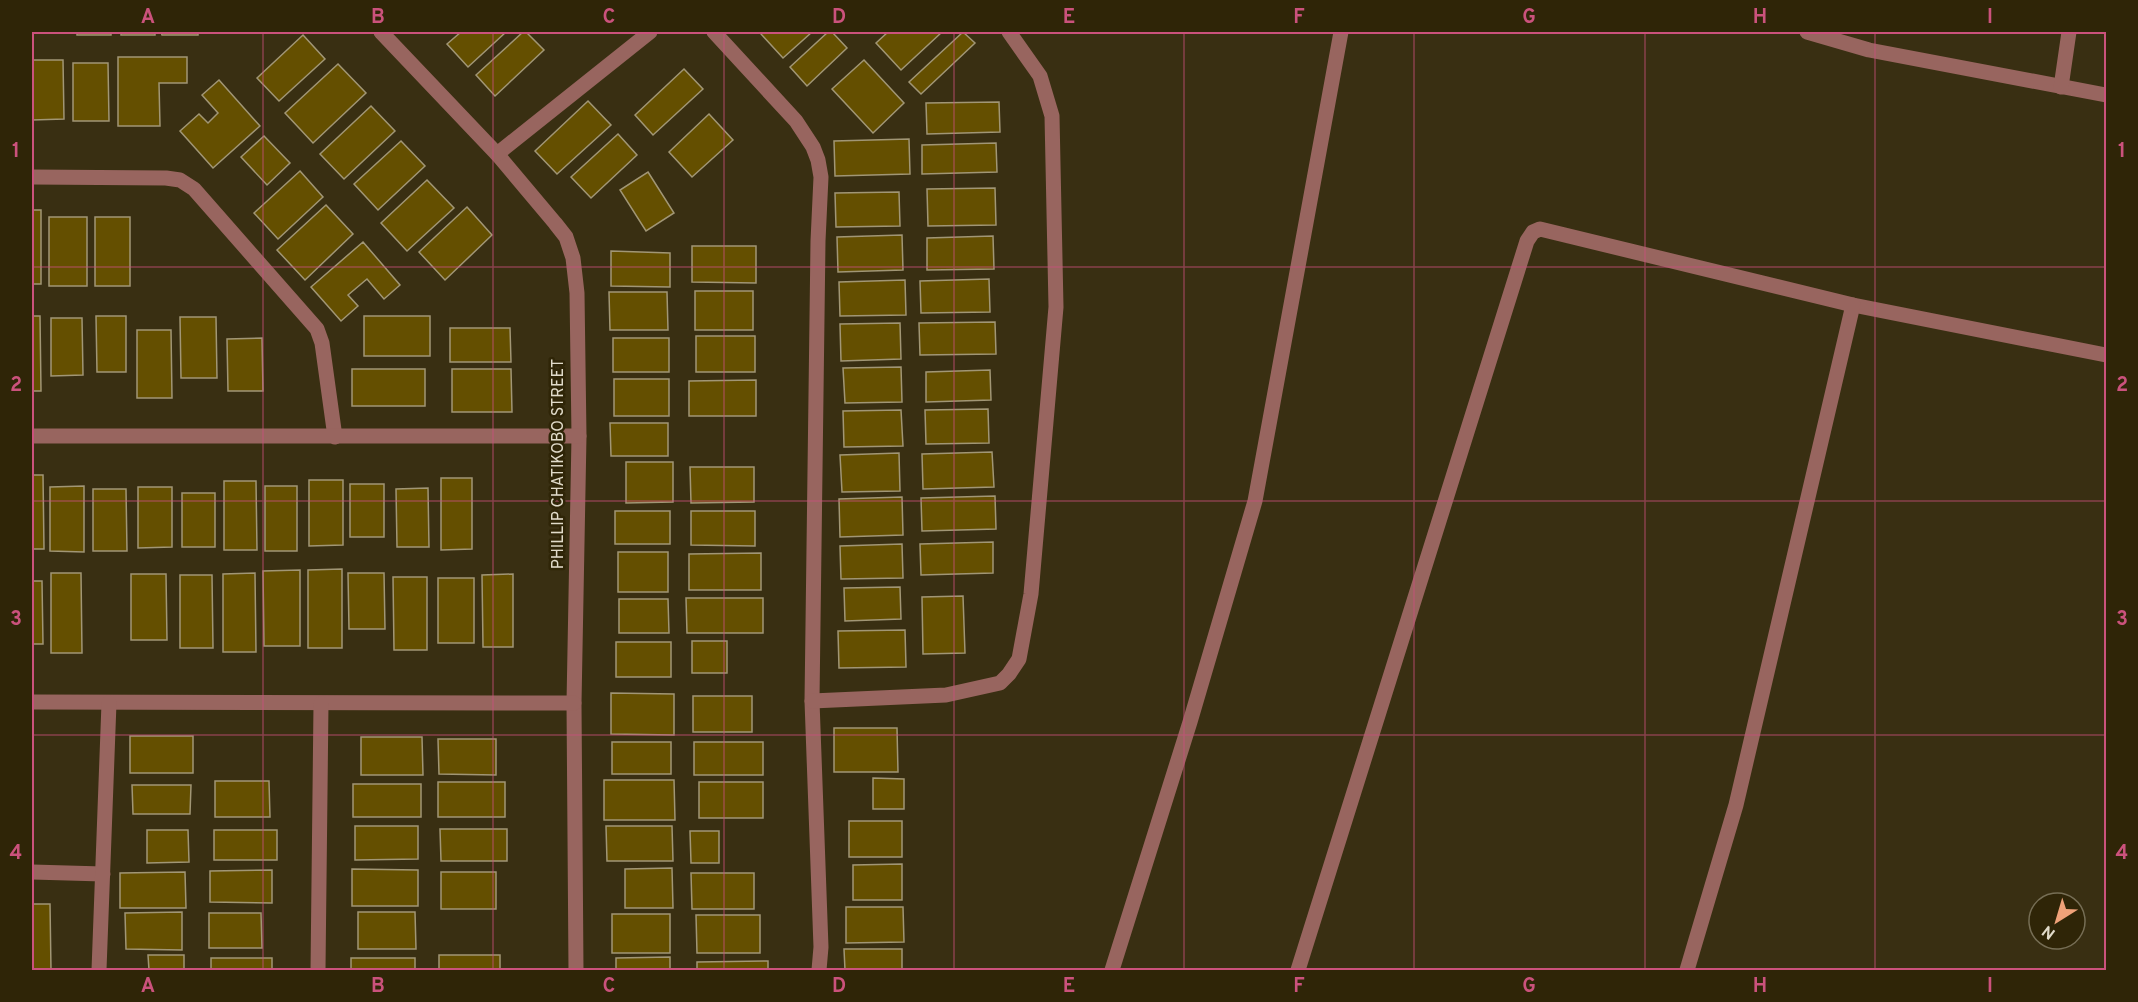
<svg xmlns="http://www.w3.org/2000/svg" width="2138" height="1002" viewBox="0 0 2138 1002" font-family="Overpass,sans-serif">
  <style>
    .building { fill: #644f00; stroke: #a19675; stroke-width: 1.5 }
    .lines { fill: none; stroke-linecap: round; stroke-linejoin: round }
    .minor { stroke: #98655f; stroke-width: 15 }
    .grid { fill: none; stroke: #cb527c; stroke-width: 1.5; stroke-opacity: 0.55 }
    .labels { text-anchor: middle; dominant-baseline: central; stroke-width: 5; stroke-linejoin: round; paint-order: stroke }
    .street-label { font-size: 16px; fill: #e1dbca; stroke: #2f2507 }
    .neatline { fill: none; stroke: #cb527c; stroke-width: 2 }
    .grid-label { font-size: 20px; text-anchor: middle; font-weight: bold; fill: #cb527c }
  </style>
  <rect width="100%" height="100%" fill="#392f12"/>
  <g class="building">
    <rect x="77" y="32" width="34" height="3"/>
    <rect x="121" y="32" width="34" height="3"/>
    <polygon points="161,32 198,32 198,35 162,35"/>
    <polygon points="461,32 506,32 468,67 447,44"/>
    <polygon points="523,32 526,32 544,50 495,96 476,75"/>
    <polygon points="764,32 812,32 783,58 761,34"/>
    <polygon points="828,32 832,32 847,48 807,86 790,67"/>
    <polygon points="888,32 942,32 901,70 876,43"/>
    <polygon points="963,32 975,43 921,94 909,82"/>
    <polygon points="303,35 325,59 279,101 257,78"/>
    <polygon points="118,57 187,57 187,83 159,83 160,126 118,126"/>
    <polygon points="32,60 63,60 64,119 32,120"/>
    <polygon points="864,60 904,103 873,133 832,89"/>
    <polygon points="73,63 108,63 109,121 73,121"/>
    <polygon points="338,64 366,93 313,143 285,113"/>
    <polygon points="684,69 703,89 653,135 635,115"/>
    <polygon points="219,80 260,126 213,168 180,131 199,114 208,123 218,113 202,95"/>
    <polygon points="588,101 611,125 557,174 535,151"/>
    <polygon points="999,102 1000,132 927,134 926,103"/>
    <polygon points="371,106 395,131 344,179 320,154"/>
    <polygon points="709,114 733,140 692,177 669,152"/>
    <polygon points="618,134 637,155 591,198 571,177"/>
    <polygon points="264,136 290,163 267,185 241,157"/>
    <polygon points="909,139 910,174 835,176 834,141"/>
    <polygon points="401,141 425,166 378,210 354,184"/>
    <polygon points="996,143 997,172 922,174 922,145"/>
    <polygon points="300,171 323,197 278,239 254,213"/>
    <polygon points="648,172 674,213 646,231 620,190"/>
    <polygon points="427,180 454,208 407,251 381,223"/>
    <polygon points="995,188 996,225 928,226 927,189"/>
    <polygon points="899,192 900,226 836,227 835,193"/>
    <polygon points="326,205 353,234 305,280 277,250"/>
    <polygon points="467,207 492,235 445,280 419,252"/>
    <rect x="32" y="210" width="9" height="74"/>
    <rect x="49" y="217" width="38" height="69"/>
    <rect x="95" y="217" width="35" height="69"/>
    <polygon points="902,235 903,270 838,272 837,237"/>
    <polygon points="993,236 994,269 927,270 927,238"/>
    <polygon points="363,242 400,285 384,299 367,279 348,295 358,306 341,321 311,287"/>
    <polygon points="692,246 756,246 756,283 692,282"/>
    <polygon points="611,251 670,253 670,287 611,286"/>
    <polygon points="989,279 990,312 921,313 920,281"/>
    <polygon points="905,280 906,315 840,316 839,282"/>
    <rect x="695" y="291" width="58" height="39"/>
    <polygon points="609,292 667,292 668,330 610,330"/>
    <polygon points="32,316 40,316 41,391 32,391"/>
    <polygon points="96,316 126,316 126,372 97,372"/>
    <rect x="364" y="316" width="66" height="40"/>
    <polygon points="180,317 216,317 217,378 181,378"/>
    <polygon points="51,318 82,318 83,375 51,376"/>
    <polygon points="995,322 996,354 920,355 919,323"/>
    <polygon points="900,323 901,359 841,361 840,324"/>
    <polygon points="450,328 510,328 511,362 450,362"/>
    <polygon points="137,330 171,330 172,398 137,398"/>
    <rect x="696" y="336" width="59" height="36"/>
    <polygon points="262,338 263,391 228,391 227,339"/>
    <rect x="613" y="338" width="56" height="34"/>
    <polygon points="901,367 902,402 845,403 843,368"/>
    <rect x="352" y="369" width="73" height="37"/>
    <polygon points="452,369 511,369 512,412 452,412"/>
    <polygon points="990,370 991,400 926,402 926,372"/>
    <rect x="614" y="379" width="55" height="37"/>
    <polygon points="756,380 756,416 689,416 689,381"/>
    <polygon points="988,409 989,443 926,444 925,410"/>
    <polygon points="901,410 903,446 844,447 843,411"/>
    <polygon points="610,423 668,423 668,456 611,456"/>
    <polygon points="992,452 994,487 923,489 922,454"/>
    <polygon points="899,453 900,491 842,492 840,455"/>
    <polygon points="626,462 673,462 673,502 626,503"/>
    <polygon points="690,467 754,467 754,502 691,503"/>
    <polygon points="32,475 43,475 44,549 32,549"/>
    <polygon points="441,478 472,478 472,549 441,550"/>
    <polygon points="309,480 343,480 343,545 309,546"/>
    <polygon points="224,481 256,481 257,550 224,550"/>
    <rect x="350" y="484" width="34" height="53"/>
    <polygon points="84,486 84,552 50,551 50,487"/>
    <rect x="265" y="486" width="32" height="65"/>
    <polygon points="138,487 172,487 172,547 138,548"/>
    <polygon points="428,488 429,547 397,547 396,489"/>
    <polygon points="93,489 126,489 127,551 93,551"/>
    <rect x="182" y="493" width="33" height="54"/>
    <polygon points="995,496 996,529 922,531 921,498"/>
    <polygon points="902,497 903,535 840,537 839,499"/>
    <rect x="615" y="511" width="55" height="33"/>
    <polygon points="691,511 755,511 755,546 691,545"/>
    <polygon points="993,542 993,573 921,575 920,544"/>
    <polygon points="902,544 903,578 841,579 840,546"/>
    <rect x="618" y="552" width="50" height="40"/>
    <polygon points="761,553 761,590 689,590 689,554"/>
    <polygon points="342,569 342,648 308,648 308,570"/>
    <polygon points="300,570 300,646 264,646 263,571"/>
    <polygon points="51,573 81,573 82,653 51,653"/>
    <polygon points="255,573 256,652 223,652 223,574"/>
    <polygon points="348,573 384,573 385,629 349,629"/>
    <polygon points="131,574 166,574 167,640 131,640"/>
    <polygon points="513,574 513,647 483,647 482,575"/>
    <polygon points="180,575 212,575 213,648 180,648"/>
    <polygon points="393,577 427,577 427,650 394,650"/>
    <rect x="438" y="578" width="36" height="65"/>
    <polygon points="32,581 42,581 43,644 32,644"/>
    <polygon points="900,587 901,619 845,621 844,588"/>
    <polygon points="963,596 965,653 923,654 922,597"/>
    <polygon points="686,598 763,598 763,633 687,633"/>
    <polygon points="619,599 668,599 669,633 619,633"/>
    <polygon points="905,630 906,667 839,668 838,631"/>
    <rect x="692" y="641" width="35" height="32"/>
    <rect x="616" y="642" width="55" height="35"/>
    <polygon points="611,693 674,694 674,735 611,734"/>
    <rect x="693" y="696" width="59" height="36"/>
    <polygon points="834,728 897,728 898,772 834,772"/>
    <rect x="130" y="736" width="63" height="37"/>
    <polygon points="361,737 422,737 423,775 361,775"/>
    <polygon points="438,739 496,739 496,775 439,774"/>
    <rect x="612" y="742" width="59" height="32"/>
    <rect x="694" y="742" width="69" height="33"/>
    <polygon points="873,778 904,779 904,809 873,809"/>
    <polygon points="604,780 674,780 675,820 604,820"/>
    <polygon points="215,781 269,781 270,817 215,817"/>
    <rect x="438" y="782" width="67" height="35"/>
    <rect x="699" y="782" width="64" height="36"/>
    <rect x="353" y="784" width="68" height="33"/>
    <polygon points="132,785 191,785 190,814 133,814"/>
    <rect x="849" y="821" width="53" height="36"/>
    <polygon points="355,826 418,826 418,859 355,860"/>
    <polygon points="606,826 672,826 673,861 607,861"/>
    <polygon points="440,829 507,829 507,861 441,861"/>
    <polygon points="147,830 188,830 189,862 147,863"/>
    <rect x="214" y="830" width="63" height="30"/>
    <polygon points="690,831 719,831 719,863 691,863"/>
    <polygon points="902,864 902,900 853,900 853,865"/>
    <polygon points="672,868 673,908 625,908 625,869"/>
    <polygon points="352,869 418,870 418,906 352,906"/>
    <polygon points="272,870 272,903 210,902 210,871"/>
    <polygon points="185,872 186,908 120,908 120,873"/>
    <rect x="441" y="872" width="55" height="37"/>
    <polygon points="691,873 754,873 754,909 692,909"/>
    <polygon points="32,904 50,904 51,970 32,970"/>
    <polygon points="846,907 903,907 904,942 846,943"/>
    <polygon points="182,912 182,950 126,949 125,913"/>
    <polygon points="358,912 415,912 416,949 358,949"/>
    <polygon points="209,913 261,913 262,948 209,948"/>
    <rect x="612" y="914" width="58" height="39"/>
    <polygon points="696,915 760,915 760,953 697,953"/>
    <polygon points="844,949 902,949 902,970 845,970"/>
    <polygon points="148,955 184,955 184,970 149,970"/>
    <rect x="439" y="955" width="61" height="15"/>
    <polygon points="670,957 670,970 616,970 616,958"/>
    <rect x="211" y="958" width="61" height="12"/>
    <rect x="351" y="958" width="64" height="12"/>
    <polygon points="768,961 768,970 697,970 697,962"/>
  </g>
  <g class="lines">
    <g class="minor">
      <polyline points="381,32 497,154 555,223 566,237 573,258 577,293 579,436 574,703 576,970"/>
      <polyline points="714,32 796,121 813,147 818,160 821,177 818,241 812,701 821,947 819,970"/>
      <polyline points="1807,32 1869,50 2106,95"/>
      <polyline points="2061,87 2069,32"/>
      <polyline points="497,154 650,32"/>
      <polyline points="32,177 166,178 180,180 194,189 317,329 322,343 335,437"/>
      <polyline points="1853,305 2106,355"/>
      <polyline points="32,436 579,436"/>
      <polyline points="812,701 946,695 1000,683 1009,674 1019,659 1031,594 1056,307 1052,116 1040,76 1009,32"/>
      <polyline points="32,702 574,703"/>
      <polyline points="32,872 103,874"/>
      <polyline points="99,970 109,703"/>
      <polyline points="318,970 321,704"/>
      <polyline points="1112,970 1190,722 1255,501 1341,32"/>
      <polyline points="1298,970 1527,241 1533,232 1540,229 1853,305 1736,805 1687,970"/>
    </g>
  </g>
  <path class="grid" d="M263,32V970M493,32V970M724,32V970M954,32V970M1184,32V970M1414,32V970M1645,32V970M1875,32V970M32,267H2106M32,501H2106M32,735H2106"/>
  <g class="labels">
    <g class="street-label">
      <text transform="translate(559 464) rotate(-90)">PHILLIP CHATIKOBO STREET</text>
    </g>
  </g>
  <rect width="2138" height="1002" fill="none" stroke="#2f2507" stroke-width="66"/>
  <g transform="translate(2057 921) rotate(217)"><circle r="28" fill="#2f2507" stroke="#766e55" stroke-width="1.5"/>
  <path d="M0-4.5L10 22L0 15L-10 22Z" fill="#f0a279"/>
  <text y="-9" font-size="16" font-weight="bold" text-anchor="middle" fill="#e1dbca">N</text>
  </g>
  <rect x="33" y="33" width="2072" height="936" class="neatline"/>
  <g class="grid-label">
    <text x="148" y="23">A</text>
    <text x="378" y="23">B</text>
    <text x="609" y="23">C</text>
    <text x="839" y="23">D</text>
    <text x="1069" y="23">E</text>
    <text x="1299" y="23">F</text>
    <text x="1529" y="23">G</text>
    <text x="1760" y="23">H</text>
    <text x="1990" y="23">I</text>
    <text x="16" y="157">1</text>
    <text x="2122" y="157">1</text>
    <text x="16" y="391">2</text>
    <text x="2122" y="391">2</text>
    <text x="16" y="625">3</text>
    <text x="2122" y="625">3</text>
    <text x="16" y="859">4</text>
    <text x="2122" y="859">4</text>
    <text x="148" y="992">A</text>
    <text x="378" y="992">B</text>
    <text x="609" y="992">C</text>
    <text x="839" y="992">D</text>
    <text x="1069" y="992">E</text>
    <text x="1299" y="992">F</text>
    <text x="1529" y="992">G</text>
    <text x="1760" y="992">H</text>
    <text x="1990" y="992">I</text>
  </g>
</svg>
